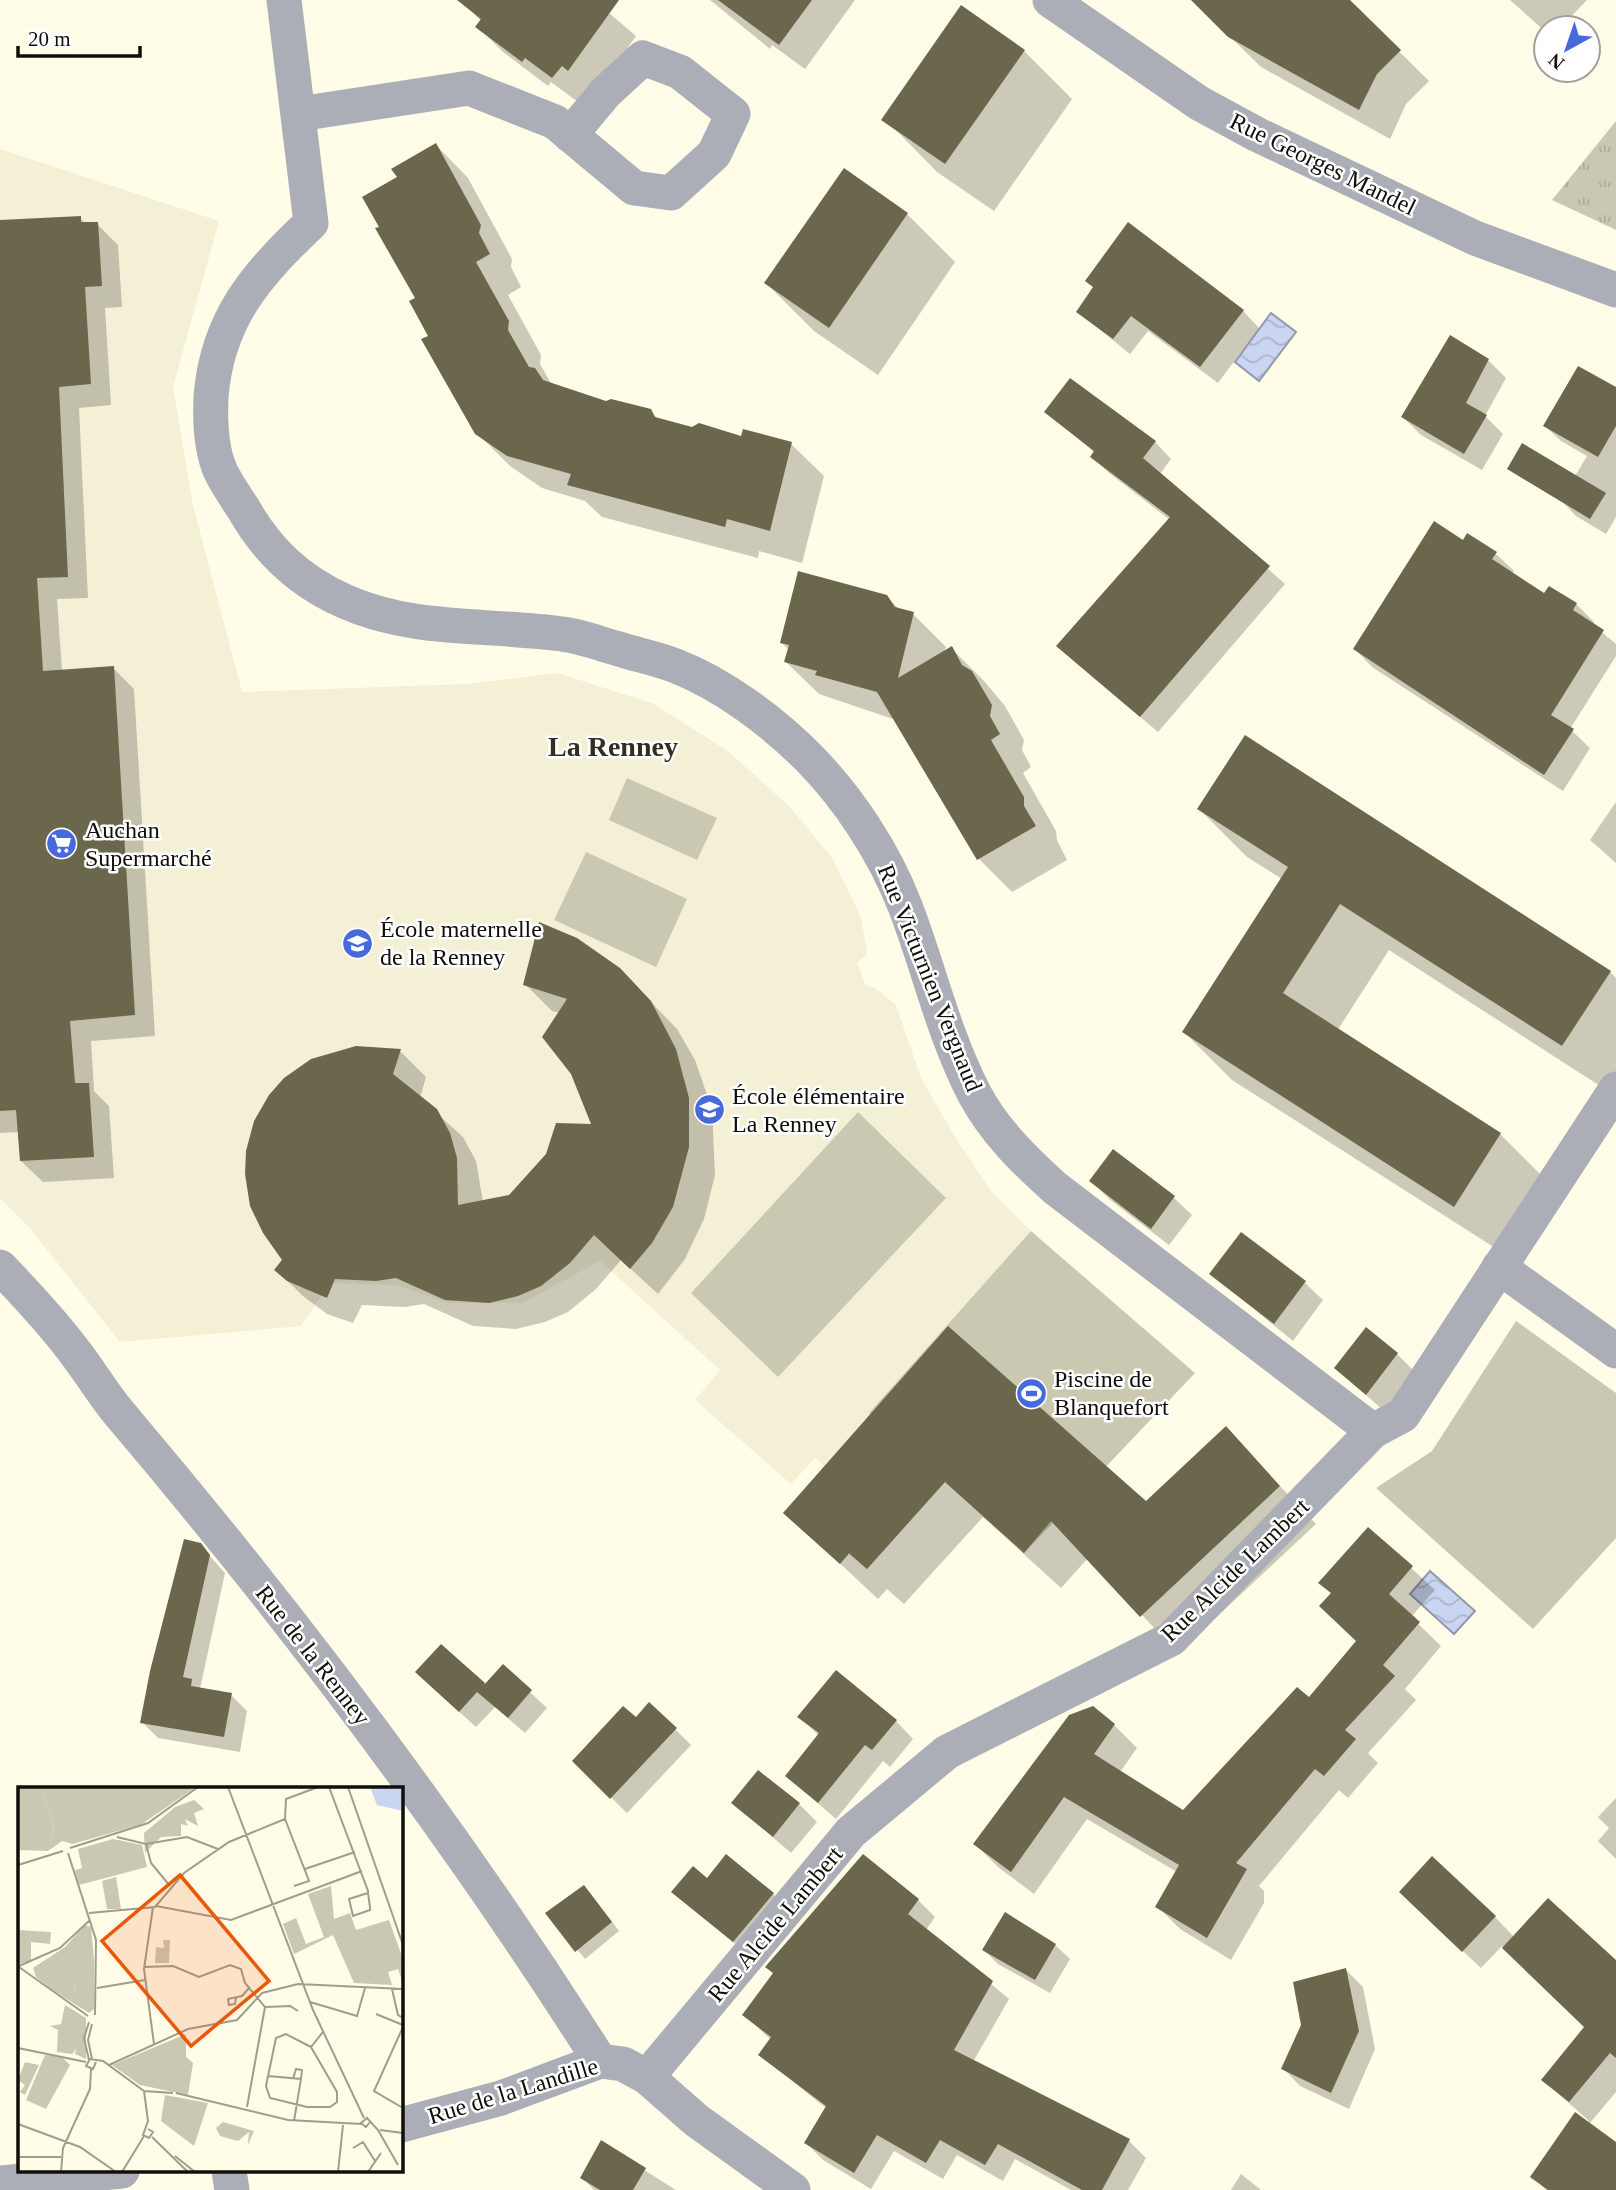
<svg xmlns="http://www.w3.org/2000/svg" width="1616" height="2190" viewBox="0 0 1616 2190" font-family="Georgia,serif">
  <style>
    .built { fill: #f3f0d5 }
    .grass { fill: #cbc8b2 }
    .park { fill: url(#park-tufts) }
    .water { fill: url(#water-waves); stroke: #9199ab; stroke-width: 2 }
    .shadow { fill: #0003 }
    .building { fill: #6b674c }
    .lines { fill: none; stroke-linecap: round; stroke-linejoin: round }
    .street { stroke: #abaeb6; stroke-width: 35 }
    .labels { text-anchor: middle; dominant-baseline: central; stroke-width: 5; stroke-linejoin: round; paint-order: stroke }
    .street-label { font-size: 24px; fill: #0f0e08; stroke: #fff }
    .poi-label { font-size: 24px; fill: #0f0e08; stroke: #fff; text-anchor: start }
    .quarter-label { font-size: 28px; font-weight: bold; fill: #322f20; stroke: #fff }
    .inset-road { fill: none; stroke: #9f9d8e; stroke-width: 2 }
    .view { fill: #e8590c; fill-opacity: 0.15; stroke: #e8590c; stroke-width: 3.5 }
    .inset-edge { fill: none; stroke: #0f0e08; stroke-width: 3.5 }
  </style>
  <defs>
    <pattern id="park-tufts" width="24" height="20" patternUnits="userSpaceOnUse" patternTransform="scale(1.75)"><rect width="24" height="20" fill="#cbc8b2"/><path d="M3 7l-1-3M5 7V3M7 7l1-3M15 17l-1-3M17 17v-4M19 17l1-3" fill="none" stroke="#adab98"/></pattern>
    <pattern id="water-waves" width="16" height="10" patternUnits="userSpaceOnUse" patternTransform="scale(1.75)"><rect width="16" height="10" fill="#c9d5f1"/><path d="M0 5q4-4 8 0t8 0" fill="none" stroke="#abb6cd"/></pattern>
  </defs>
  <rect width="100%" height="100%" fill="#fffce8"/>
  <polygon class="built" points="0,149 219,221 173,387 193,505 242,692 468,684 558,673 654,704 729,752 790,807 832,858 861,917 867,954 857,963 866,986 875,988 896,1005 921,1078 958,1142 991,1191 1031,1231 870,1413 893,1435 825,1466 815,1458 791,1484 695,1400 720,1370 600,1261 522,1303 449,1303 396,1285 330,1283 301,1326 120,1342 29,1227 0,1198"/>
  <g class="grass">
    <polygon points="627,778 717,818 697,860 609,820"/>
    <polygon points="586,852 687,899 656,967 554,920"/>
    <polygon points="858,1112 946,1198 778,1377 691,1293"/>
    <polygon points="1031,1231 1195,1373 1024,1553 933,1471 932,1496 867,1569 849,1554 840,1564 783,1513 857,1431 893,1435 869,1413"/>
    <polygon points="1516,1321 1616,1393 1616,1538 1533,1629 1376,1488 1432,1451"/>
  </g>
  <polygon class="park" points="1616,121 1616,230 1552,200"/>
  <g class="water">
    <polygon points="1271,313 1296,332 1259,381 1235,362"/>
    <polygon points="1430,1571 1475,1611 1454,1634 1410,1594"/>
  </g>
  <g class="shadow">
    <polygon points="466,0 594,0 636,36 594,95 578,102 551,82 548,86 503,52 478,27 482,22 463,3"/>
    <polygon points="710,0 855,0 805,69 772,45 770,49"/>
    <polygon points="1193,0 1347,0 1429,81 1406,104 1390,139 1261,67"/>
    <polygon points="1510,0 1587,0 1560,28 1546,28 1546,32"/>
    <polygon points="1024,51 1072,99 994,211 937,172 889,123"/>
    <polygon points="436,145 468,178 512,259 511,267 521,287 508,295 541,355 540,364 552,385 606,403 650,411 658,419 692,429 791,444 824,476 802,563 759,551 758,558 602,517 585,501 542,488 510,466 477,433 430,336 418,299 381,228 399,178"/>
    <polygon points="907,214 955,262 878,375 814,331 766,283"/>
    <polygon points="80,218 86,224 97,224 118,245 122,307 105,308 111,405 79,408 88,598 57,599 62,671 113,668 134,689 155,1036 91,1041 94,1091 109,1106 114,1178 43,1182 21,1161 19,1132 0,1133 0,222"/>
    <polygon points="1243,311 1259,328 1218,383 1148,331 1130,354 1078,312"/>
    <polygon points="1488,360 1506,378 1485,416 1503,434 1482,470 1421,435 1403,417"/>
    <polygon points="1616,389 1616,517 1606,534 1576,516 1561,500 1587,456 1561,441 1545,426"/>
    <polygon points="1047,412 1155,442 1171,459 1160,474 1285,584 1158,732 1075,662 1170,520 1109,473 1092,457 1095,453"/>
    <polygon points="1467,536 1496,554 1514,571 1512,574 1545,596 1550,588 1576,604 1594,622 1593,625 1616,644 1616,656 1570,729 1590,748 1563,791 1372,667 1355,649"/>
    <polygon points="886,597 900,610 913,614 946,647 944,652 951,648 984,681 1005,706 1024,740 1022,750 1031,767 1023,773 1056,831 1057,840 1067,860 1012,892 979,859 896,720 819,694 786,662 789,650 782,643"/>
    <polygon points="1616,802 1616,863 1590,840"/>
    <polygon points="1199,809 1610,972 1616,978 1616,1085 1611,1093 1389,950 1337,1031 1500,1134 1548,1182 1503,1253 1232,1080 1184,1032 1282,879 1247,857"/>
    <polygon points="525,984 646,997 677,1029 695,1060 712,1109 715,1175 704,1219 685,1259 658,1294 621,1260 596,1289 568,1312 545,1322 516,1329 473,1326 424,1304 404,1307 362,1305 353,1323 327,1314 303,1296 276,1270 400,1051 426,1077 420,1098 463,1137 476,1161 483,1202 510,1197 593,1125 560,1013 552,1011"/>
    <polygon points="1114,1151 1174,1198 1192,1215 1169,1245 1109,1199 1091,1181"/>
    <polygon points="1242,1234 1305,1283 1323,1300 1293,1341 1211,1274"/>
    <polygon points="948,1328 1146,1503 1226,1429 1316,1524 1178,1653 1088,1558 1061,1588 983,1517 904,1604 887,1589 878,1599 786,1513"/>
    <polygon points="1397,1354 1415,1372 1384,1411 1336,1368"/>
    <polygon points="1369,1529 1435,1590 1411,1617 1441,1646 1405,1689 1416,1700 1368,1753 1378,1763 1348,1798 1339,1790 1259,1886 1264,1891 1264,1903 1231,1960 1180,1929 1157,1906 1177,1872 1087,1819 1034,1894 998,1867 975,1844 1114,1725 1137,1748 1120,1772 1183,1812 1309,1700 1358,1642 1332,1594 1320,1583"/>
    <polygon points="200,1545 225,1573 200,1689 231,1695 247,1711 240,1752 158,1738 142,1722"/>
    <polygon points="441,1646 486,1685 503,1667 547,1708 525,1733 495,1707 476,1727 434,1689"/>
    <polygon points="800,1717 896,1721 913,1739 890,1767 883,1761 836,1819 787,1776 819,1736"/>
    <polygon points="636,1719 675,1729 691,1745 627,1813 574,1761"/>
    <polygon points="1616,1798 1616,1859 1598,1841 1609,1828 1598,1817"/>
    <polygon points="733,1803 799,1804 817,1822 791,1853"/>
    <polygon points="707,1881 773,1894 790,1910 751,1957 673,1892"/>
    <polygon points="592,1896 619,1931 585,1959 548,1913"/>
    <polygon points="918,1900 935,1917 926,1930 1009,1999 973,2062 1129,2141 1146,2158 1128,2190 1071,2190 1015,2159 1003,2181 957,2155 943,2179 894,2151 871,2189 823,2160 806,2143 827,2109 760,2055 771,2040 744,2014"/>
    <polygon points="1419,1910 1495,1917 1514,1937 1616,1962 1616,2092 1589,2124 1616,2144 1616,2190 1546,2190 1532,2176 1589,2121 1543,2080 1586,2028 1502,1946 1481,1968"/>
    <polygon points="1055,1945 1070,1959 1050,1993 998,1964 984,1950"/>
    <polygon points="1346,1970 1363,1987 1375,2049 1349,2109 1300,2086 1283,2068"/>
    <polygon points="601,2143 676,2190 594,2190 582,2177"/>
    <polygon points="1241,2174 1261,2190 1231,2190"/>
  </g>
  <g class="building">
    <polygon points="457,0 619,0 568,71 562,66 552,78 525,58 522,62 475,27 481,19"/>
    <polygon points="718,0 812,0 779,45"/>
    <polygon points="1191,0 1350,0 1401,50 1377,74 1359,110 1228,37"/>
    <polygon points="961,5 1025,50 945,164 881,120"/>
    <polygon points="436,143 481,225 479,233 490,254 476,262 509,321 508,330 529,367 535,368 543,380 606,401 611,399 651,409 655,417 692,427 699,423 741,436 743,429 792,442 770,531 727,519 725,527 567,485 571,474 507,456 475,434 421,339 428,336 409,301 415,298 375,228 379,227 362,197 397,177 391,169"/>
    <polygon points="844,168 908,213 829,328 764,283"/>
    <polygon points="81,216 81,222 98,222 102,286 85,287 91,384 59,387 68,577 37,578 43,671 114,666 135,1015 70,1021 75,1083 89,1083 94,1157 20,1161 16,1110 0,1111 0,220"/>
    <polygon points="1128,222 1244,310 1200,367 1131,316 1113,339 1076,312 1093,287 1085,281"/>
    <polygon points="1450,335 1489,359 1466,403 1487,415 1464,454 1401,417"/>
    <polygon points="1578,366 1616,387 1616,426 1598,457 1543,426"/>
    <polygon points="1070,378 1156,441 1143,458 1270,566 1140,717 1056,646 1170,517 1090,457 1094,451 1044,412"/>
    <polygon points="1522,443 1606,493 1590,519 1507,469"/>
    <polygon points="1434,521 1463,540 1467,533 1497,552 1492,559 1544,593 1549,586 1577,603 1573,610 1604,630 1551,715 1574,729 1544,775 1353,649"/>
    <polygon points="798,571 887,595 895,607 914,612 898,678 952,646 962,665 972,671 992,705 990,716 1000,734 991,740 1024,797 1024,806 1036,826 977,860 877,692 815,675 817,671 784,662 789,645 780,643"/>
    <polygon points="1245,735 1611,971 1562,1046 1340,904 1283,993 1501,1133 1454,1207 1182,1032 1288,867 1197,809"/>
    <polygon points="539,922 577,938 620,968 651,1001 676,1049 689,1098 689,1147 673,1207 652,1243 630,1269 594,1235 570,1263 541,1286 518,1296 489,1303 445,1300 396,1278 376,1281 335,1279 327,1298 287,1281 274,1270 282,1260 263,1233 250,1206 245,1174 246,1151 254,1121 269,1095 284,1078 311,1059 356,1046 401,1049 393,1074 437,1109 450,1133 457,1158 458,1205 509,1195 546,1154 556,1123 591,1124 571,1074 542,1037 567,999 523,985"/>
    <polygon points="1113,1149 1175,1196 1151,1229 1089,1181"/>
    <polygon points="1241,1232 1306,1281 1274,1324 1209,1274"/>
    <polygon points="948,1326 1146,1501 1226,1426 1280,1486 1140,1617 1051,1521 1024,1553 945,1482 867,1569 849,1553 840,1564 783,1513"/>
    <polygon points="1366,1327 1398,1353 1366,1395 1334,1368"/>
    <polygon points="1368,1527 1413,1566 1389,1594 1420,1622 1383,1665 1395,1676 1345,1730 1356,1739 1324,1776 1315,1769 1236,1863 1247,1869 1207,1938 1155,1907 1179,1865 1064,1797 1011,1872 973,1844 1069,1715 1093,1706 1115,1724 1094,1754 1183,1810 1297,1687 1309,1697 1356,1641 1319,1606 1331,1593 1318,1583"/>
    <polygon points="184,1539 201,1543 210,1555 183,1677 192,1679 191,1686 232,1693 224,1737 140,1723 150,1671"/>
    <polygon points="441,1644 485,1683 484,1685 503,1664 532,1690 508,1718 477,1692 459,1712 415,1672"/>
    <polygon points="836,1670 897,1720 872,1750 865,1745 818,1803 785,1776 819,1733 797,1717"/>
    <polygon points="649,1702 677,1728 610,1799 572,1761 623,1706 636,1717"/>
    <polygon points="758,1770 800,1803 773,1837 731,1803"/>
    <polygon points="726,1854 774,1893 733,1942 671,1892 693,1866 707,1878"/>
    <polygon points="863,1854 919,1899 908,1914 993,1981 954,2050 1130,2139 1102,2190 1082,2190 998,2144 985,2165 940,2140 926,2163 877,2135 854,2173 804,2143 826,2106 758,2055 771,2037 742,2015 773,1973 765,1967"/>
    <polygon points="1432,1856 1496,1916 1462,1952 1399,1892"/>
    <polygon points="584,1885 612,1922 575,1952 545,1913"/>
    <polygon points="1548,1898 1616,1960 1616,2058 1610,2053 1569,2102 1541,2080 1584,2027 1502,1948"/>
    <polygon points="1005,1912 1056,1944 1035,1980 982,1950"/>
    <polygon points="1346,1968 1359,2031 1331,2093 1281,2069 1301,2025 1293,1982"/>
    <polygon points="1575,2112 1616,2142 1616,2190 1548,2190 1530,2177"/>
    <polygon points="601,2140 646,2168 633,2190 600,2190 580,2178"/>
  </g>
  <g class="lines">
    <g class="street">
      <path d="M284,0L311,223C256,275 217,319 211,397C210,420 211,449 220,470C226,483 235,496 243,508C267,551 299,581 344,601C412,632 489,624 562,634C581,636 600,644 619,649C638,655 658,659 676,666C724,685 772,721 809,758C849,799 884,852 905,906C929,968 943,1033 974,1093C994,1131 1024,1160 1055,1188L1373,1431"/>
      <polyline points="1050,0 1199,103 1258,135 1475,238 1616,290"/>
      <polyline points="299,114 469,88 555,122 634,188 671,193 714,154 733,114 680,72 643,58 606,92 570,135"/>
      <path d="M0,1267C27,1295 54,1324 77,1355C93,1376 106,1399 124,1419C296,1622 457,1836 600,2061"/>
      <polyline points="1499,1267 1616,1351"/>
      <polyline points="647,2077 851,1832 947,1752 1171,1639 1373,1431 1403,1415 1616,1089"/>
      <polyline points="401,2125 501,2098 600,2061 623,2064 647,2077 696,2120 793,2190"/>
      <polyline points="229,2171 232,2190"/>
      <polyline points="0,2183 122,2171"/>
    </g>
  </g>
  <defs>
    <symbol id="supermarket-disc" viewBox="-11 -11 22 22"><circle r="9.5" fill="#4669dc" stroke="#fff"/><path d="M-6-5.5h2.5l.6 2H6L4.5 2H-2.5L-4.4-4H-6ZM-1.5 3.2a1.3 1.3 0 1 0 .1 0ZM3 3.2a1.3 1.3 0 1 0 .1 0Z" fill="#fff"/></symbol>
    <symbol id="school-disc" viewBox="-11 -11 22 22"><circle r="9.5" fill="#4669dc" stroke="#fff"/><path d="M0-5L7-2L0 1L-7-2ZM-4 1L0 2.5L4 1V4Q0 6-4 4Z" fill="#fff"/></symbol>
    <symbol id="stadium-disc" viewBox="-11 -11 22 22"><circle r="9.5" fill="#4669dc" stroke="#fff"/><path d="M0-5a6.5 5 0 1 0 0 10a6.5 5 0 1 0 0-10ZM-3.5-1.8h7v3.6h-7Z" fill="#fff"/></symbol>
  </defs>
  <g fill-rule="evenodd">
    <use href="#supermarket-disc" x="44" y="826" width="35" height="35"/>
    <use href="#school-disc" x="340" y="926" width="35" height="35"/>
    <use href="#school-disc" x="692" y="1092" width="35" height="35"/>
    <use href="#stadium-disc" x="1014" y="1376" width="35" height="35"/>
  </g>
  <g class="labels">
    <g class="street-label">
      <text transform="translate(1323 164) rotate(26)">Rue Georges Mandel</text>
      <text transform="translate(930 978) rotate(68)">Rue Victurnien Vergnaud</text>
      <text transform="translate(1235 1570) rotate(-44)">Rue Alcide Lambert</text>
      <text transform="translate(313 1655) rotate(52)">Rue de la Renney</text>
      <text transform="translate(775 1924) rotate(-50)">Rue Alcide Lambert</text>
      <text transform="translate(513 2091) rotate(-17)">Rue de la Landille</text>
    </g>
    <g class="poi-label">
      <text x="85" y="830">Auchan<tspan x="85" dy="28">Supermarché</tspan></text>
      <text x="380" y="929">École maternelle<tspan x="380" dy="28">de la Renney</tspan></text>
      <text x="732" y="1096">École élémentaire<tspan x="732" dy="28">La Renney</tspan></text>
      <text x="1054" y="1379">Piscine de<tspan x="1054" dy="28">Blanquefort</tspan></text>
    </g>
    <g class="quarter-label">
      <text x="613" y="746">La Renney</text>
    </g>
  </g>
  <g transform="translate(18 1787)">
    <rect width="385" height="385" fill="#fffce8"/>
    <path d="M0,0H23L36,39L30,64L0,63ZM313,99L316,132L332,126L338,143L371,133L385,172V196L380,182L370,185L374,198L336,196L315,148L276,167L265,137L278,131L288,157L306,150L290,107ZM67,138L73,140L76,173L54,172L37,186L58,194L56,205L36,204L18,190L15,181L47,160ZM145,153H152L151,176H137L138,160L146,161ZM7,275L21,278L7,308L2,305L7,298L0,293ZM205,335L236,344L230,358L231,345L220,354L202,349L198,341Z" fill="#cbc8b2"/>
    <path d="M95,52L124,58L129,80L61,98L57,83L64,81L60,62ZM98,90L103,122H89L84,94Z" fill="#cbc8b2"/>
    <path d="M23,0H178L124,37L55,57L44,54L30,64L36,39ZM176,13L186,22L176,26L180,39L167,32L170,39L163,37V49L143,50L127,66L126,46L157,20ZM0,143L33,145L32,157L13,155V174L0,177ZM59,165L63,172L71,168L76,173V222L71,226L36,204L39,200L56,205L58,195L31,185L32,173L54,172ZM47,218L68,231V272L57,267L58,262L54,267L39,265L40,243L32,239L43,237ZM168,247V270L175,276L170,308L122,298L94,278ZM27,268L44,270L52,278L28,322L8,313ZM147,308L190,316L176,359L143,334Z" fill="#cbc8b2"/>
    <path d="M352,0H385V24L359,18Z" fill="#c9d5f1"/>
    <path class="inset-road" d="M210,0L295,223L346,331M311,0L350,104V106L352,120V123L335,129L331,112L350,106M330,0L385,158M267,32L291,94L276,99M99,50L128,57L133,76L152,99M128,57L169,50L200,62M52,61L130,36L180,0M50,66L78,153L77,228M0,78L45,64M287,82L337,65M138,119L213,133L344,84M135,120L126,182L136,257M71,126L137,120L166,86L211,55L267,32L268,12L300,0M1,179L42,161L72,133M1,180L70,229M126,180L155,179L181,190L212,178L223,182L227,196L247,220L229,320M79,201L127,193M374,202L380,228L385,231M218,210L217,217L211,218L210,212L224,209L232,200M292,215L339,229L347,201M247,220L272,219L280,224M358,227L385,238M385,240L356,304L385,321M293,260L268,247L258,251L248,299L252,311L289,320H312L319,315V305L293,260L305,245M0,261L68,275M74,272L70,253L74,237M71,273L66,251L71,235M78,275L75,282L68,279L72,272L85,274L126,304L155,306M91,278L170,242L219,233L244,206L280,197L385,202M250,289L283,292L276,334M275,292L278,282L284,283L283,292M126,304L130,334L125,348L131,351L135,345L130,342M158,306L270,333L344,337M352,335L348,340L343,336L349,331L360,343L380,378M0,337L62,360L98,385M362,343L385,346M134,350L170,385M335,361L345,355L357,374M157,369L177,385M0,370H43M43,385L45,361L72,302L73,282M104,385L126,349M320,385L325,338M350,385L363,366"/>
    <path class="view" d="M162,88L251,194L173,259L84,154Z"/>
    <rect width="385" height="385" class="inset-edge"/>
  </g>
  <g transform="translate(1567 49) rotate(220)"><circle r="33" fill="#ffffff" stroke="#9f9f9c" stroke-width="2"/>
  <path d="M0-5L12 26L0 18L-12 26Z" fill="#4669dc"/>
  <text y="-10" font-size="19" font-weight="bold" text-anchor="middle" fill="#0f0e08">N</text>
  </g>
  <path d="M18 46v10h122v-10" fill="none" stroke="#0f0e08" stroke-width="3.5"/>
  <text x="28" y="46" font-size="21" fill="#0f0e08" stroke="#ffffff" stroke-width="5" paint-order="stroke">20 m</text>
</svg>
